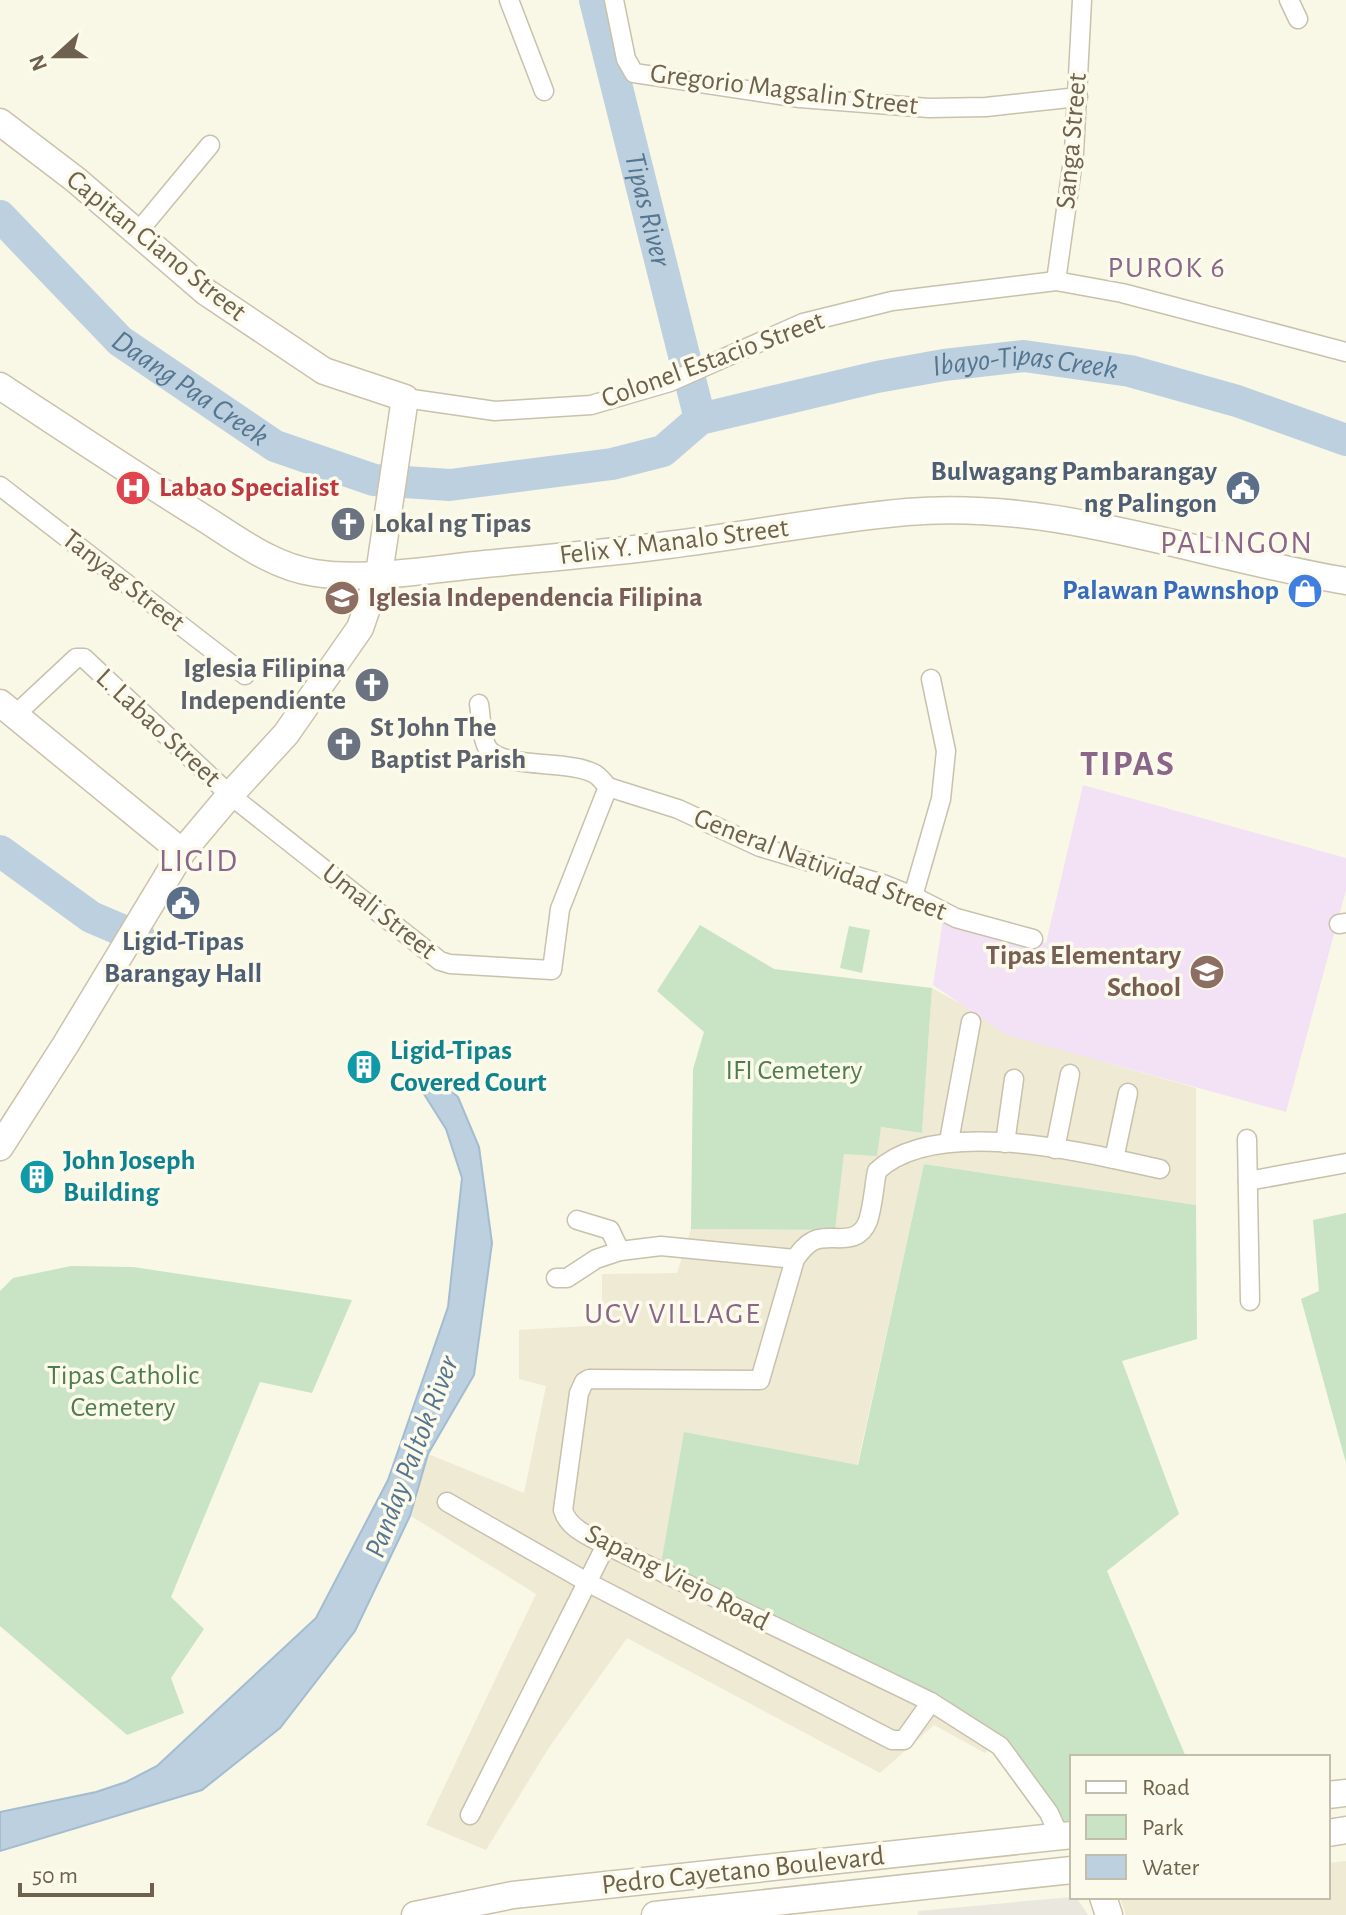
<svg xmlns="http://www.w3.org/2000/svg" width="1346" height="1915" viewBox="0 0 1346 1915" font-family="'Alegreya Sans',sans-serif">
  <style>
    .residential { fill: #efead4 }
    .industrial { fill: #e9e7de }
    .education { fill: #f3e2f5 }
    .green { fill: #c9e4c5 }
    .water { fill: #bcd0df; stroke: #a4bcd0; stroke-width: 2 }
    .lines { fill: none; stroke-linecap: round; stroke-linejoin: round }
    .river { stroke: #bcd0df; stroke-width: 32 }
    .street-casing { stroke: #c8c1ad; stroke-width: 21 }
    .secondary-casing { stroke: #cbc2ac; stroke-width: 29 }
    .street { stroke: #fff; stroke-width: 18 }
    .secondary { stroke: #fff; stroke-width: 26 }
    .labels { text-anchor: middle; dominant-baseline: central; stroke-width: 7; stroke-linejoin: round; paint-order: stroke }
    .street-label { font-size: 28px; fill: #6e624e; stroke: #fcfaea }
    .service-label { font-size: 28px; font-weight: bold; fill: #4e5e75; stroke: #fcfaea; text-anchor: end }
    .health-label { font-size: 28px; font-weight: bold; fill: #be3a42; stroke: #fcfaea; text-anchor: start }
    .worship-label { font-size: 28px; font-weight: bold; fill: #5b616d; stroke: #fcfaea; text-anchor: start }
    .shop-label { font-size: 28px; font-weight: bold; fill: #366cbe; stroke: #fcfaea; text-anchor: end }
    .education-label { font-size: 28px; font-weight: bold; fill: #785e54; stroke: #fcfaea; text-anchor: start }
    .culture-label { font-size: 28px; font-weight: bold; fill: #0d838f; stroke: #fcfaea; text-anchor: start }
    .park-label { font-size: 28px; fill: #4e7d4e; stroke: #fcfaea }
    .water-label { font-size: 30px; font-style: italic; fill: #557691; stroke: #fcfaea }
    .neighbourhood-label { font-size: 30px; letter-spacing: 2px; fill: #89668a; stroke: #fcfaea }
    .quarter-label { font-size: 32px; letter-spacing: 2px; fill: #89668a; stroke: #fcfaea }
    .district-label { font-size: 36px; font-weight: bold; letter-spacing: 2px; fill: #89668a; stroke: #fcfaea }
  </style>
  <rect width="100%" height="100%" fill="#f9f7e5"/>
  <g class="residential">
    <polygon points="932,988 1024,1039 1196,1088 1196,1205 924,1164 857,1466 684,1432 1000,1735 985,1753 934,1725 880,1773 627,1638 550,1746 486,1850 426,1825 536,1594 411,1516 428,1454 524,1493 546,1386 519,1379 519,1330 602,1325 602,1274 677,1273 691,1229 834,1230 844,1154 880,1127 922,1133"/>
    <polygon points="1346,1861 1346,1915 1126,1915 1120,1897 1328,1897 1328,1863"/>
  </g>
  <polygon class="industrial" points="1072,1897 1076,1897 1088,1915 917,1915 919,1911"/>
  <polygon class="education" points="1083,785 1346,858 1346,890 1286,1112 1007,1035 933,985 943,920 1046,943"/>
  <g class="green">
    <polygon points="700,925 774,969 932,988 922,1133 881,1127 877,1156 844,1154 835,1230 691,1229 693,1069 704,1032 657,991"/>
    <polygon points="849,926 870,930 862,973 840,968"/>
    <polygon points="924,1164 1196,1205 1197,1339 1122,1361 1179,1514 1107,1571 1186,1757 1072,1757 1072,1820 1062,1822 1000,1735 661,1564 684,1432 858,1465"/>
    <polygon points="1346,1213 1346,1463 1301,1299 1319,1291 1313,1220"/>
    <polygon points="71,1266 133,1267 352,1300 312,1393 260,1382 171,1597 204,1629 171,1678 184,1713 127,1735 0,1626 0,1291 13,1278"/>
  </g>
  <polygon class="water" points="436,1077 458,1097 479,1147 492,1243 474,1375 428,1454 410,1516 355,1631 280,1728 202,1790 0,1851 0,1812 96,1792 126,1782 157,1766 316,1618 388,1480 448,1307 462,1178 446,1129 422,1091"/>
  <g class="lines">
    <g class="river">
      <path id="s1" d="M595,0L700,419"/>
      <path id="s2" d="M0,216L120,341L275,446L374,480L450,485L612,464L663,451L700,419L877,377L944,365L1024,356L1130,371L1237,401L1346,440"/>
      <polyline points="0,851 91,917 140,938"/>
    </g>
    <defs>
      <g id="street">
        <polyline points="509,0 544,91"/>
        <polyline points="614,0 626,59 634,73 800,98 929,108 986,107 1078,97"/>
        <polyline points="1289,0 1298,19"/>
        <polyline points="137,233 210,145"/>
        <polyline points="1056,281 1074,153 1082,0"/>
        <polyline points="405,398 495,411 591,405 670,382 803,323 892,301 1056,281 1122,293 1346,352"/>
        <polyline points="0,486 245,675"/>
        <path d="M479,704C481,716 481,736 487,747C500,770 570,759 595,774C600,777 604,783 608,787"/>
        <polyline points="15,715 76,658 84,658 230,795 440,961 450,964 552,970 560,909 608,787"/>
        <polyline points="608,787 678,809 760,847 883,884 913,896 956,918 1033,939"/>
        <polyline points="913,896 941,799 946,751 931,679"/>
        <polyline points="1339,924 1346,923"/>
        <polyline points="1247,1139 1250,1301"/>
        <polyline points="949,1141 971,1022"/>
        <polyline points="1005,1143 1014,1079"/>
        <polyline points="1055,1149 1070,1074"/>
        <polyline points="1114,1159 1128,1093"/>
        <polyline points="1248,1181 1346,1163"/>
        <polyline points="577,1220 610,1230 620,1251 661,1246 795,1259"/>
        <polyline points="556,1278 567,1278 596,1259 620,1251"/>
        <polyline points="447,1502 587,1582 892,1740 904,1740 931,1702"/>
        <polyline points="470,1815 606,1545"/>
        <path d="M1060,1837L1049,1813L1000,1746L931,1702L606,1545C590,1537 568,1528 563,1510L579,1393L584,1382L589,1379L760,1380L795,1259C800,1252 805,1245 813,1241C830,1232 857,1249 868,1221C873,1206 874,1186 877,1171C936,1115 1087,1153 1160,1169"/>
      </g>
      <g id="secondary">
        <polyline points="0,122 76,180 206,292 324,371 405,398 379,574 360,628 286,734 230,795 182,852 66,1044 0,1147"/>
        <path d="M0,386C67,430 134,475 202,517C237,539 273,567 315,573C367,581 433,569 485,564C546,558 607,553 668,545C748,535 827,519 907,512C1056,499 1201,557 1346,581"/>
        <polyline points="0,703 182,852"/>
        <polyline points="1328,1795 1346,1793"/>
        <polyline points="1328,1833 1346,1830"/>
        <polyline points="1103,1897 1109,1915"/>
        <polyline points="415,1915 513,1895 1072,1835"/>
        <polyline points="655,1915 1072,1870"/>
      </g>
    </defs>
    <use href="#street" class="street-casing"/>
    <use href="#secondary" class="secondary-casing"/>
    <use href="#street" class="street"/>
    <use href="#secondary" class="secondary"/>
  </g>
  <defs>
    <symbol id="hospital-disc" viewBox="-11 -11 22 22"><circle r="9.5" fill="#e0444e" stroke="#fcfaea"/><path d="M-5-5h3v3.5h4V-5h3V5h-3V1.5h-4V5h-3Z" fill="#fff"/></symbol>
    <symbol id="civic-disc" viewBox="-11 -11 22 22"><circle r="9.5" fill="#5c6f8a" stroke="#fcfaea"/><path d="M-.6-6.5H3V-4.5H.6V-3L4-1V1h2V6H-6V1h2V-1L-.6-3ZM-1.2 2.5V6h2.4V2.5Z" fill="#fff"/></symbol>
    <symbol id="church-disc" viewBox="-11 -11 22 22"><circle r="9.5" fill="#6b7280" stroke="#fcfaea"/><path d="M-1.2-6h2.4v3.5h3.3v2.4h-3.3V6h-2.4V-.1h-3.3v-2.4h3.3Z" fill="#fff"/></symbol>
    <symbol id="shop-disc" viewBox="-11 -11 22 22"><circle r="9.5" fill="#3f7fe0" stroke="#fcfaea"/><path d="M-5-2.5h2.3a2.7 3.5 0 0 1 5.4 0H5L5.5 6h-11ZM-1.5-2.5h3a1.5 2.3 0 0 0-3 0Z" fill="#fff"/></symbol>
    <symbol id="school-disc" viewBox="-11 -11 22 22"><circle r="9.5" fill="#8d6e63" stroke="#fcfaea"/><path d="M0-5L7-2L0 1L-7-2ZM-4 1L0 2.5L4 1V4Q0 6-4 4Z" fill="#fff"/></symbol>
    <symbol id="building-disc" viewBox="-11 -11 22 22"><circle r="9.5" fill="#0f9aa8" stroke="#fcfaea"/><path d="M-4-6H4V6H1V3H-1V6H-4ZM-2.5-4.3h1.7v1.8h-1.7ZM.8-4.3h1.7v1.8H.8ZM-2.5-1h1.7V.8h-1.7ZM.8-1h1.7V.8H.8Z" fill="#fff"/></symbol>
  </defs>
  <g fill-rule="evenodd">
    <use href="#hospital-disc" x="113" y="468" width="40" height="40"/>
    <use href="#civic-disc" x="1223" y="468" width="40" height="40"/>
    <use href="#church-disc" x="328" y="504" width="40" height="40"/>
    <use href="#shop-disc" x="1285" y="571" width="40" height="40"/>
    <use href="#school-disc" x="322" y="578" width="40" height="40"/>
    <use href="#church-disc" x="352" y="665" width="40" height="40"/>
    <use href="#church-disc" x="324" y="724" width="40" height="40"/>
    <use href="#civic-disc" x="163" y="883" width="40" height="40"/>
    <use href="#school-disc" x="1187" y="952" width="40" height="40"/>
    <use href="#building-disc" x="344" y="1047" width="40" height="40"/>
    <use href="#building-disc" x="17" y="1157" width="40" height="40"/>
  </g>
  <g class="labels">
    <g class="street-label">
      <text transform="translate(784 90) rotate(7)">Gregorio Magsalin Street</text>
      <text transform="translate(1072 141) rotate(-85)">Sanga Street</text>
      <text transform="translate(156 246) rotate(39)">Capitan Ciano Street</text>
      <text transform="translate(713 360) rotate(-20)">Colonel Estacio Street</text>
      <text transform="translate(674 542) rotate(-7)">Felix Y. Manalo Street</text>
      <text transform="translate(123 581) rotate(38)">Tanyag Street</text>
      <text transform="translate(158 728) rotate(43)">L. Labao Street</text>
      <text transform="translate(820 865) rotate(21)">General Natividad Street</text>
      <text transform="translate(379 912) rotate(38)">Umali Street</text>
      <text transform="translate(677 1578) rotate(27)">Sapang Viejo Road</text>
      <text transform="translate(743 1871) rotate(-6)">Pedro Cayetano Boulevard</text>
    </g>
    <g class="service-label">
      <text x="1217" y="472">Bulwagang Pambarangay<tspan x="1217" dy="32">ng Palingon</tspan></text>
      <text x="183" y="942" text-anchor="middle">Ligid-Tipas<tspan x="183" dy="32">Barangay Hall</tspan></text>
    </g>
    <g class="health-label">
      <text x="159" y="488">Labao Specialist</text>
    </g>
    <g class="worship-label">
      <text x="374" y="524">Lokal ng Tipas</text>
      <text x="346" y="669" text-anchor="end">Iglesia Filipina<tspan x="346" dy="32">Independiente</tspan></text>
      <text x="370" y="728">St John The<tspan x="370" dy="32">Baptist Parish</tspan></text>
    </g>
    <g class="shop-label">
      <text x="1279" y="591">Palawan Pawnshop</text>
    </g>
    <g class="education-label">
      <text x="368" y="598">Iglesia Independencia Filipina</text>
      <text x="1181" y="956" text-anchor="end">Tipas Elementary<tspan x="1181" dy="32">School</tspan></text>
    </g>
    <g class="culture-label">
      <text x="390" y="1051">Ligid-Tipas<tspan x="390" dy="32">Covered Court</tspan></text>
      <text x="63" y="1161">John Joseph<tspan x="63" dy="32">Building</tspan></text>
    </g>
    <g class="park-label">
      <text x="794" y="1071">IFI Cemetery</text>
      <text x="123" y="1376">Tipas Catholic<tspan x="123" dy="32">Cemetery</tspan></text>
    </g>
    <g class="water-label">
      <text stroke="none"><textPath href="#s1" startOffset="216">Tipas River</textPath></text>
      <text stroke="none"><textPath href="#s2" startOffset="1138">Ibayo-Tipas Creek</textPath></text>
      <text stroke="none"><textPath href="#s2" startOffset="258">Daang Paa Creek</textPath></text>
      <text transform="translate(412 1457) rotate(-69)">Panday Paltok River</text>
    </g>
    <g class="neighbourhood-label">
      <text x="1167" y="268">PUROK 6</text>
      <text x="673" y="1314">UCV VILLAGE</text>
    </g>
    <g class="quarter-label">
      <text x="1237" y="543">PALINGON</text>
      <text x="199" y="861">LIGID</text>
    </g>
    <g class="district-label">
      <text x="1128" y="764">TIPAS</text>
    </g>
  </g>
  <rect x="1070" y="1755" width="260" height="144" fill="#fcfaea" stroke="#c3bdac" stroke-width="2"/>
  <rect x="1086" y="1781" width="40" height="12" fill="#ffffff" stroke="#c3bdac" stroke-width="2"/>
  <text x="1142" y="1795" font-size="24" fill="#6e624e">Road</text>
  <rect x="1086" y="1815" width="40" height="24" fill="#c9e4c5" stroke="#c3bdac" stroke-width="2"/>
  <text x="1142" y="1835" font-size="24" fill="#6e624e">Park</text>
  <rect x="1086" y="1855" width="40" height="24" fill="#bcd0df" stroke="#c3bdac" stroke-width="2"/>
  <text x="1142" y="1875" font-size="24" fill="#6e624e">Water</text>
  <g transform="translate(56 56) rotate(249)" stroke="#fcfaea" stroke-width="6" paint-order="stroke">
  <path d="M0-6L14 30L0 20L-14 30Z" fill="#6e624e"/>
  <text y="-12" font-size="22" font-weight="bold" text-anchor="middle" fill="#6e624e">N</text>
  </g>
  <path d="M20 1883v12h132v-12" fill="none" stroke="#6e624e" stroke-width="4"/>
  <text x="32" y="1883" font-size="24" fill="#6e624e" stroke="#fcfaea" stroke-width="6" paint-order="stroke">50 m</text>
</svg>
